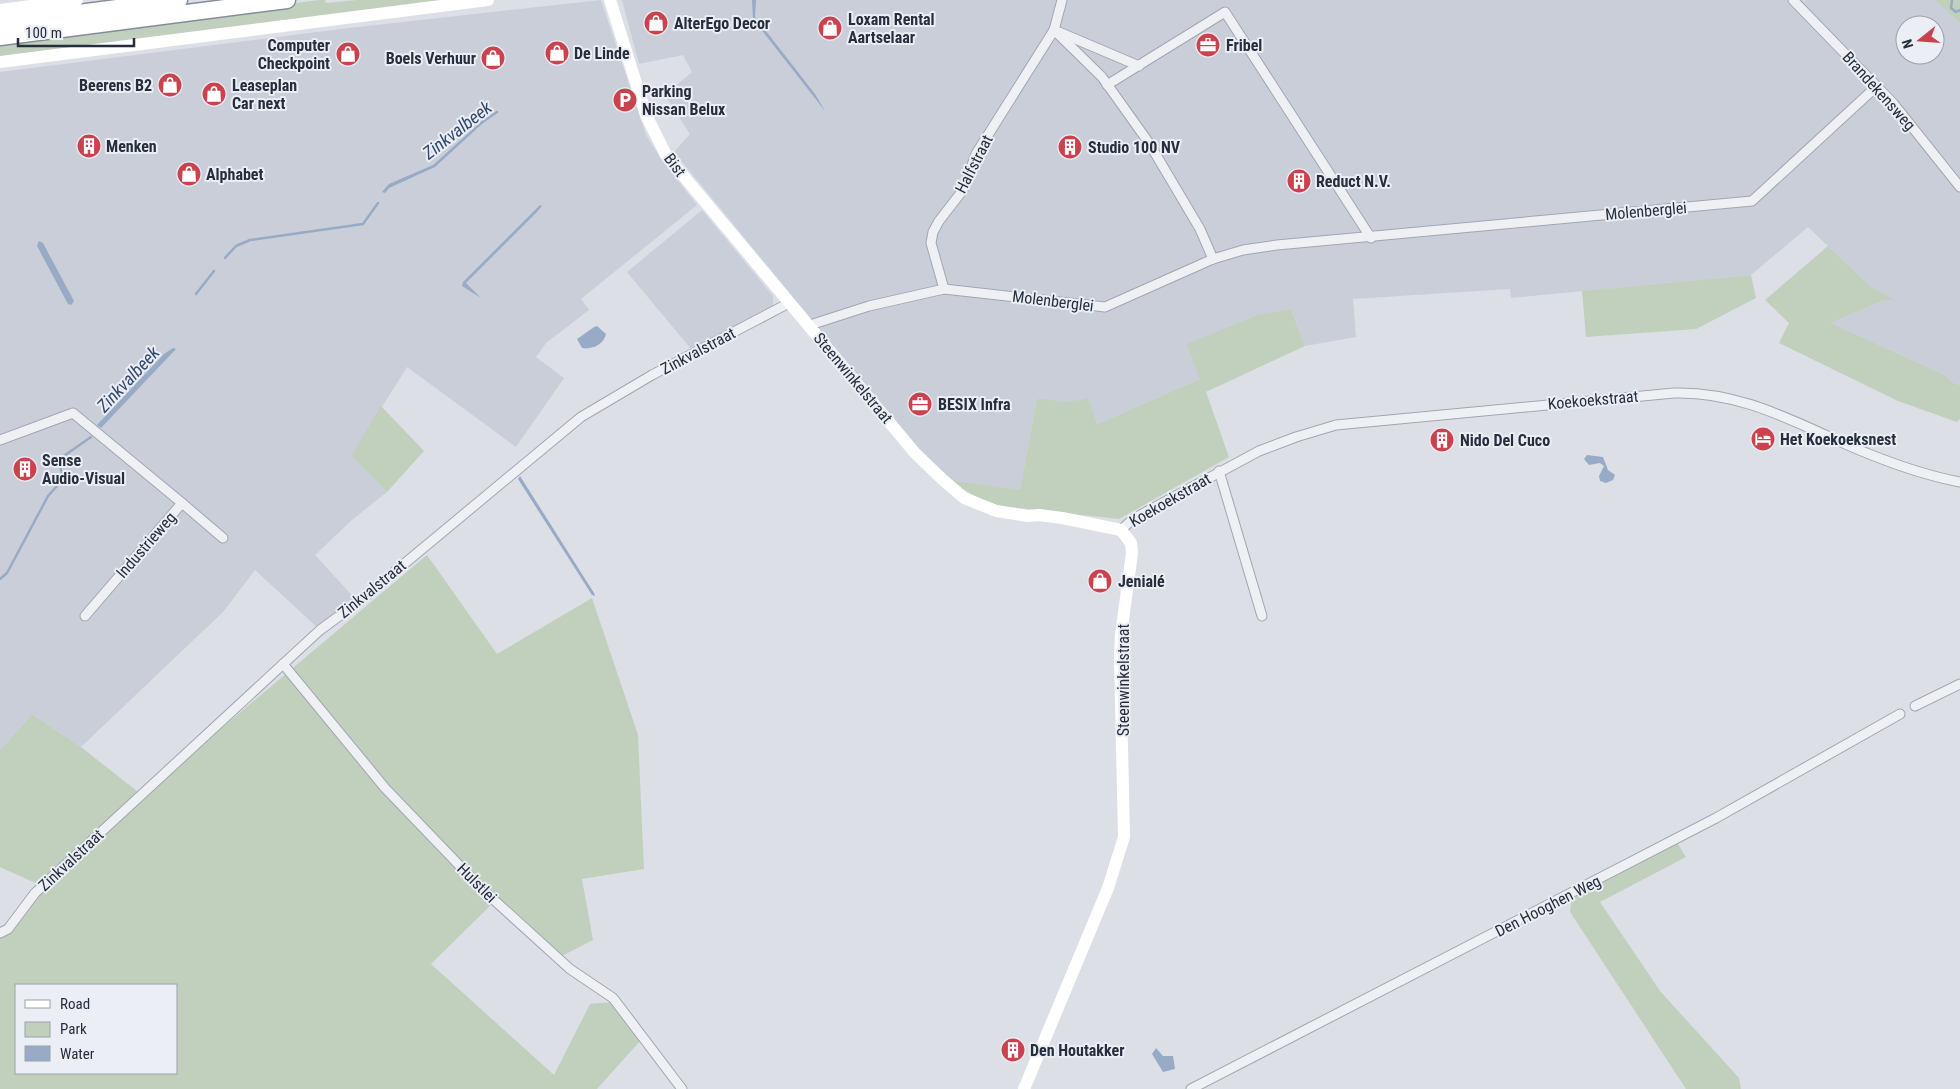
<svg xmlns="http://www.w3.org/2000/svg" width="1960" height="1089" viewBox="0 0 1960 1089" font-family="'Roboto Condensed',sans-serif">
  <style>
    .built { fill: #caced8; fill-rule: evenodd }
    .green { fill: #c1d0bd; fill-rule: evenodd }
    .water { fill: #97abc6 }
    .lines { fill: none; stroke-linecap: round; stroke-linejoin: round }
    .stream { stroke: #97abc6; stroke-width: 2.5 }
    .street-casing { stroke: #a2a6b0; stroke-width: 11 }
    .highway-casing { stroke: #848c9c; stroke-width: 19 }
    .street { stroke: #eff0f4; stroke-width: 9 }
    .secondary { stroke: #fff; stroke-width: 12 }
    .highway { stroke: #fff; stroke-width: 16 }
    .labels { text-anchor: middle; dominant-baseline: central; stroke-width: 4; stroke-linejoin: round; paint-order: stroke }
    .poi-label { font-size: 16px; font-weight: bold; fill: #262d3c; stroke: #ebeef4; text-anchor: start }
    .street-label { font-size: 16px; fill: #262d3c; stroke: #ebeef4 }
    .water-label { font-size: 18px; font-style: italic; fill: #32496e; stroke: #ebeef4 }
  </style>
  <rect width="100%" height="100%" fill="#dcdfe6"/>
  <g class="built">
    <polygon points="601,0 646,135 661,159 697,205 581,299 589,310 546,343 536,357 564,378 516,447 407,367 351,456 387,492 353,519 315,555 359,603 320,630 255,570 223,612 81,747 32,714 0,750 0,72 349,28"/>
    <path d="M622,0H1803L1805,2V0H1934L1960,23V385L1954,383L1943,374L1831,323L1882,301L1893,300L1869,285L1808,227L1751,275L1511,298L1510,289L1353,299L1356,337L1305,346L1291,309L1200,379L1097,424L1088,399L1068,402L1037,398L1020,491L942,479L674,152L690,134L665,95L692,72L683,55L639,64ZM1905,25H1935V55H1905Z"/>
    <polygon points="702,210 773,296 773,306 691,349 627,272"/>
  </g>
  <g class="green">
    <polygon points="319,0 325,0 326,3 357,0 459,0 0,58 0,42"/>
    <polygon points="1934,0 1960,0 1960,23"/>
    <polygon points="1828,246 1869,285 1894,300 1882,301 1831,323 1943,374 1954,383 1960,385 1960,419 1957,422 1898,401 1779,343 1789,323 1765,300"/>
    <polygon points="1751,275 1756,298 1696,329 1586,337 1582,291"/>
    <polygon points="1291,309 1305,346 1206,392 1229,457 1119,519 1000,506 978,498 948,480 1020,490 1037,398 1068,402 1088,398 1097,424 1200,379 1187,344 1258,315"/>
    <polygon points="381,406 424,451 387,492 351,456"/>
    <path d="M427,555L497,654L592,598L638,735L644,869L582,879L593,940L558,958L495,901L431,964L554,1075L590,1004L612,1002L641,1040L597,1089H0V933L42,886L0,867V750L32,714L81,747L142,795ZM16,985H176V1073H16Z"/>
    <polygon points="1675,839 1686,857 1600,902 1660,991 1739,1078 1741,1089 1686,1089 1570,912 1572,894"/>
  </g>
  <g class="water">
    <polygon points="752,0 756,0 755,17 815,94 825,111 753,19"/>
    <polygon points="482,121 483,123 435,167 389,188 385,193 382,192 389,184 433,165"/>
    <polygon points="540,205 542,206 536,213 466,283 481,298 462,286 463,282"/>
    <polygon points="39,241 43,243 74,301 71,305 68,304 37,246"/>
    <path d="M594,327L597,326L606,334C604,344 592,350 582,348L577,339Z"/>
    <polygon points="173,348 176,349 101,428 97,425 164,354"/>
    <polygon points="1587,455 1603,457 1608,470 1615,475 1613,480 1606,483 1600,481 1599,476 1604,466 1600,463 1589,465 1584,459"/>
    <polygon points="520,476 594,593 595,596 592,595 518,479"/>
    <polygon points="1156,1048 1163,1056 1173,1056 1175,1069 1163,1072 1152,1054"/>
  </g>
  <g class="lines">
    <g class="stream">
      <polyline points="1952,0 1951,8 1956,12 1960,10"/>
      <polyline points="481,123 497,112"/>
      <polyline points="225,258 236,246 250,240 363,224 378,203"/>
      <polyline points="196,294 214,271"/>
      <polyline points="0,579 7,573 48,496 58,485 62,473 58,460 91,437"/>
    </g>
    <defs>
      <g id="street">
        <polyline points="1793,0 1893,103 1960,187"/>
        <polyline points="1054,30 1102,77 1149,143 1200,229 1213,259"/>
        <polyline points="1059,32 1139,66"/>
        <polyline points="1107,85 1225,12 1371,238"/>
        <polyline points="944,289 931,243 933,232 939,221 963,190 976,154 1054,30 1062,0"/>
        <polyline points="810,325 869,306 944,289 1105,307 1213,259 1243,250 1277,245 1752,201 1877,86"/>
        <polyline points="0,440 73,413 182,503 85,616"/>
        <polyline points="1219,471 1262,616"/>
        <polyline points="182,503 223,538"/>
        <path d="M1121,530L1133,519L1259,451L1296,437L1336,425L1674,393C1747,391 1804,428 1869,454C1899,466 1928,476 1960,482"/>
        <polyline points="283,664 385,788 483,890 570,969 613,998 682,1089"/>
        <polyline points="1915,706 1960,684"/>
        <polyline points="0,933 8,929 35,893 320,630 357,603 581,417 652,375 789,303"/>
        <polyline points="1191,1089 1716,818 1900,714"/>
      </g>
      <g id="highway">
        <polyline points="0,23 179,0"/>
        <polyline points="0,37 287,0"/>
      </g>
    </defs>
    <use href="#street" class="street-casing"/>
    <use href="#highway" class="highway-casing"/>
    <use href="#street" class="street"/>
    <g class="secondary">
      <polyline points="610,0 646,115 666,155 915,453 942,479 964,498 996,511 1028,516 1039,515 1062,518 1121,530 1131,543 1132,553 1121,635 1120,657 1124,837 1108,888 1024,1089"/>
      <polyline points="0,10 77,0"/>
      <polyline points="0,62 488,0"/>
    </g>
    <use href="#highway" class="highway"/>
  </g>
  <defs>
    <symbol id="shop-disc" viewBox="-11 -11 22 22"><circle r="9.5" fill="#ca424e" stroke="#ebeef4"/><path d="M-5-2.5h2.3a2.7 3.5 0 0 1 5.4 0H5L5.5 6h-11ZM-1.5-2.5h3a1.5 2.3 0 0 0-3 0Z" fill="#fff"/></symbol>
    <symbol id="office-disc" viewBox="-11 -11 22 22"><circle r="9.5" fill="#ca424e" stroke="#ebeef4"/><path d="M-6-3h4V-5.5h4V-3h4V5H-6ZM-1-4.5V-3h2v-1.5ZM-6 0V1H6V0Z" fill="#fff"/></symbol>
    <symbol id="parking-disc" viewBox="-11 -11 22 22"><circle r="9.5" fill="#ca424e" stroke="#ebeef4"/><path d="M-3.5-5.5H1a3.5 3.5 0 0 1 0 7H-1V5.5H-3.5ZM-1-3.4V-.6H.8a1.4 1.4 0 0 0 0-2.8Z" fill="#fff"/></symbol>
    <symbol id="building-disc" viewBox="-11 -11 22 22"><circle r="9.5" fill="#ca424e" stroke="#ebeef4"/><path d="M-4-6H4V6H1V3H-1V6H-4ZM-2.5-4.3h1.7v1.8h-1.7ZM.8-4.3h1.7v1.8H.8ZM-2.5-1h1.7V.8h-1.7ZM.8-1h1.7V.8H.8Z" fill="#fff"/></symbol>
    <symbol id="hotel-disc" viewBox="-11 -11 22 22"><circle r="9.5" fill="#ca424e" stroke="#ebeef4"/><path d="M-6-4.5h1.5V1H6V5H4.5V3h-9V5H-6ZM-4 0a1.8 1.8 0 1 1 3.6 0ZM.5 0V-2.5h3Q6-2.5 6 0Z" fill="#fff"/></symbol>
  </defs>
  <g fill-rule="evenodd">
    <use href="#shop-disc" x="642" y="9" width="28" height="28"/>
    <use href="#shop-disc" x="816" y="14" width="28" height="28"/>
    <use href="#office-disc" x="1194" y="31" width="28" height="28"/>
    <use href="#shop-disc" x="543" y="39" width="28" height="28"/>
    <use href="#shop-disc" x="334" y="40" width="28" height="28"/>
    <use href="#shop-disc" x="479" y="44" width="28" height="28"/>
    <use href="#shop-disc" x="156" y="71" width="28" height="28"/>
    <use href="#shop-disc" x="200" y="80" width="28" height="28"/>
    <use href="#parking-disc" x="611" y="86" width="28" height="28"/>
    <use href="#building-disc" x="75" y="132" width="28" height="28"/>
    <use href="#building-disc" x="1056" y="133" width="28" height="28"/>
    <use href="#shop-disc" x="175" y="160" width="28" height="28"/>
    <use href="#building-disc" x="1285" y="167" width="28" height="28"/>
    <use href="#office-disc" x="906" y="390" width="28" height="28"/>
    <use href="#hotel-disc" x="1749" y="425" width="28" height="28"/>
    <use href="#building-disc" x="1428" y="426" width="28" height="28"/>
    <use href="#building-disc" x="11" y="455" width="28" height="28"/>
    <use href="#shop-disc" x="1086" y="567" width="28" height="28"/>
    <use href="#building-disc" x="999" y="1036" width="28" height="28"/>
  </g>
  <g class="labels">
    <g class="poi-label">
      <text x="848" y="19">Loxam Rental<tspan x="848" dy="18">Aartselaar</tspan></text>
      <text x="674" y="23">AlterEgo Decor</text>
      <text x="330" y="45" text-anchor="end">Computer<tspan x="330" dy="18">Checkpoint</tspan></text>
      <text x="1226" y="45">Fribel</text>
      <text x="574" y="53">De Linde</text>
      <text x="476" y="58" text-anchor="end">Boels Verhuur</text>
      <text x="152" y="85" text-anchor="end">Beerens B2</text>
      <text x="232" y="85">Leaseplan<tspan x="232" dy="18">Car next</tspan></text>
      <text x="642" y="91">Parking<tspan x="642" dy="18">Nissan Belux</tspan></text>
      <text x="106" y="146">Menken</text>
      <text x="1088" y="147">Studio 100 NV</text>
      <text x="206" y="174">Alphabet</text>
      <text x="1316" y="181">Reduct N.V.</text>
      <text x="938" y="404">BESIX Infra</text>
      <text x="1780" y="439">Het Koekoeksnest</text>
      <text x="1460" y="440">Nido Del Cuco</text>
      <text x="42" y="460">Sense<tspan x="42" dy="18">Audio-Visual</tspan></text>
      <text x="1118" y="581">Jenialé</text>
      <text x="1030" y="1050">Den Houtakker</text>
    </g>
    <g class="street-label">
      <text transform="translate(1879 91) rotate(48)">Brandekensweg</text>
      <text transform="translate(974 164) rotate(-63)">Halfstraat</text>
      <text transform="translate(675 165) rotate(53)">Bist</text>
      <text transform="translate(1646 211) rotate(-5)">Molenberglei</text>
      <text transform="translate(1053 301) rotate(7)">Molenberglei</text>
      <text transform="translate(698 351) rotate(-28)">Zinkvalstraat</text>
      <text transform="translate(853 378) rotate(50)">Steenwinkelstraat</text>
      <text transform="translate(1593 400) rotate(-5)">Koekoekstraat</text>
      <text transform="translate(1170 500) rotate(-30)">Koekoekstraat</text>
      <text transform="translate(146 545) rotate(-49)">Industrieweg</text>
      <text transform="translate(372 589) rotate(-39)">Zinkvalstraat</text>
      <text transform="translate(1123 680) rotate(-90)">Steenwinkelstraat</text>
      <text transform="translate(71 860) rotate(-43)">Zinkvalstraat</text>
      <text transform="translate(477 883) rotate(45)">Hulstlei</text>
      <text transform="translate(1548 906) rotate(-27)">Den Hooghen Weg</text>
    </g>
    <g class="water-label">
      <text transform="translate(457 130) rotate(-38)">Zinkvalbeek</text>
      <text transform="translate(128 379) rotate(-47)">Zinkvalbeek</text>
    </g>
  </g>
  <rect x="15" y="984" width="162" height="90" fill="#ebeef4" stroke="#9ca1aa"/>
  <rect x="25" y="1000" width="25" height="8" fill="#ffffff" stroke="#9ca1aa"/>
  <text x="60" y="1009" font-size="15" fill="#262d3c">Road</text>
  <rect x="25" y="1022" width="25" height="15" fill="#c1d0bd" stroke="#9ca1aa"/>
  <text x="60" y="1034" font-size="15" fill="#262d3c">Park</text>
  <rect x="25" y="1046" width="25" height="15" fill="#97abc6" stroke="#9ca1aa"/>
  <text x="60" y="1059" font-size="15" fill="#262d3c">Water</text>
  <g transform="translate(1920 40) rotate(253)"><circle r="24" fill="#ebeef4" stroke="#9ca1aa"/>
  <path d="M0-4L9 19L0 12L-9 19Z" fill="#ca424e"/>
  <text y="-8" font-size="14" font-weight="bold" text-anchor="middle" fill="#262d3c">N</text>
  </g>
  <path d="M18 38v8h116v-8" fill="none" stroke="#262d3c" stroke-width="2.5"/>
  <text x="25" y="38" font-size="15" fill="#262d3c" stroke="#ebeef4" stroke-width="4" paint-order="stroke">100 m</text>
</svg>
